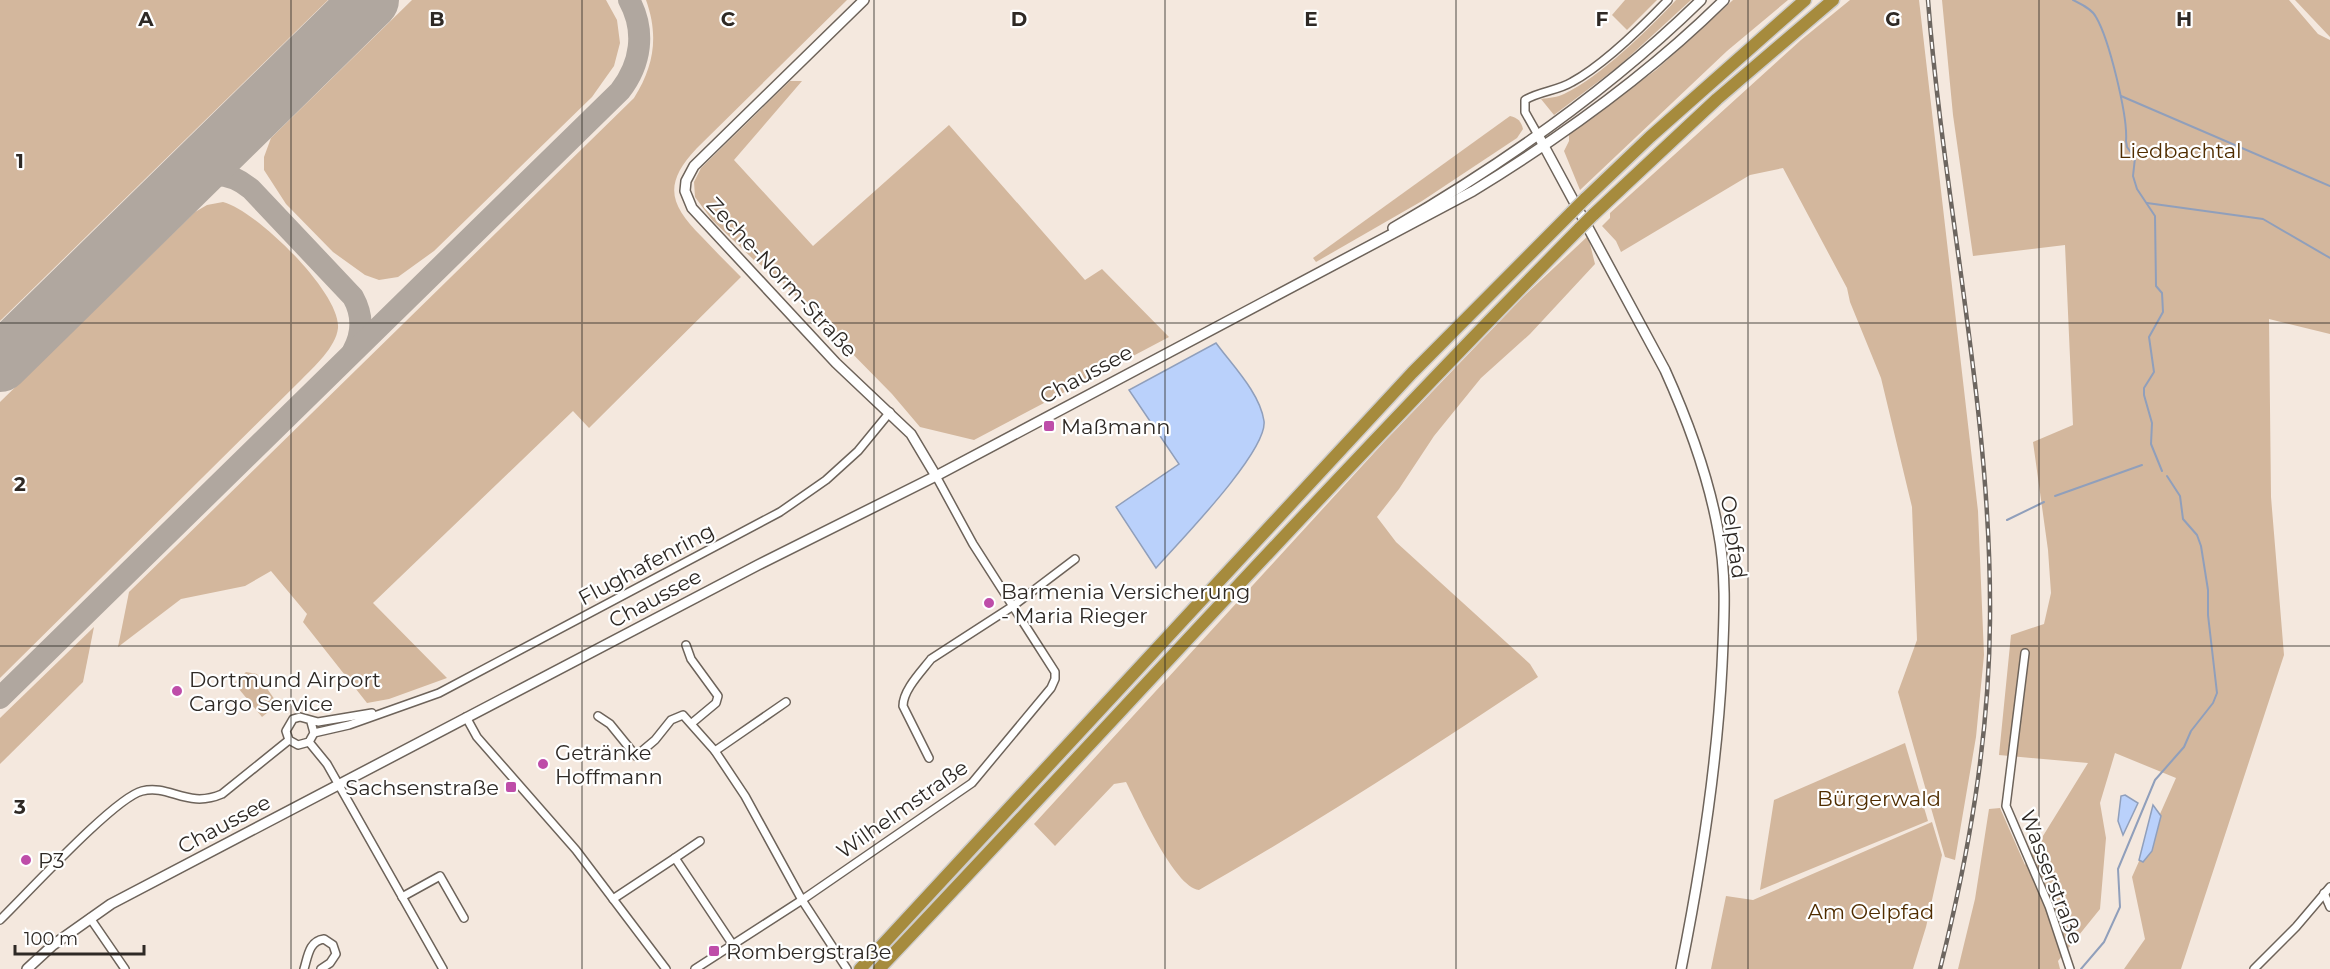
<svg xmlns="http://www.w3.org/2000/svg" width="2330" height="969" viewBox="0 0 2330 969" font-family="Montserrat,sans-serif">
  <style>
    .green { fill: #d3b79d }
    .water { fill: #bad1fb; stroke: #909fbb; stroke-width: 1.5 }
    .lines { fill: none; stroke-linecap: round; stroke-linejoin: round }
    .stream { stroke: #909fbb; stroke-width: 2 }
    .taxiway { stroke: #b0a79f; stroke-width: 22 }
    .runway { stroke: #b0a79f; stroke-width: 58 }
    .street-casing { stroke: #6d635a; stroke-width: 10 }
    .secondary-casing { stroke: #6d635a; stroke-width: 12 }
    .highway-casing { stroke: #cdcccb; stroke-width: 15 }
    .street { stroke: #fff; stroke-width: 7 }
    .secondary { stroke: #fff; stroke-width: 9 }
    .highway { stroke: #a68b3d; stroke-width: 12 }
    .rail-casing { stroke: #6d6660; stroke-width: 4.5 }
    .rail { stroke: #fff; stroke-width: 2; stroke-dasharray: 7; stroke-linecap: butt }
    .highway-bridge-casing { stroke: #cdcccb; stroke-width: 15; stroke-linecap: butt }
    .highway-bridge { stroke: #a68b3d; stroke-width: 12 }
    .grid { fill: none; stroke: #2e2925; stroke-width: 1.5; stroke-opacity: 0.55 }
    .poi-dot { fill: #be4da9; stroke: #fff; stroke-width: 2 }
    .labels { text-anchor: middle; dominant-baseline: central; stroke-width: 4.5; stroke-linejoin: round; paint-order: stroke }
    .park-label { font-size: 21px; fill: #502d00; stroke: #fff }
    .street-label { font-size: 21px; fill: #2e2925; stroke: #fff }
    .poi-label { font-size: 21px; fill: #2e2925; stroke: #fff; text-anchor: start }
    .grid-label { font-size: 20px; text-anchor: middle; font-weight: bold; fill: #2e2925; stroke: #fff; stroke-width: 4.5; stroke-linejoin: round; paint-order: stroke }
  </style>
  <rect width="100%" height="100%" fill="#f4e8de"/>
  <g class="green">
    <polygon points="0,0 328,0 0,321"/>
    <polygon points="412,0 606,0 617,20 620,43 614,66 604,80 592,97 434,251 398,277 379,280 365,275 333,252 286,204 264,170 264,157 271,138"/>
    <path d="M646,0H847L697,148C663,184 669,204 702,237C715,251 728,264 741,277L589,428L573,411L373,603L447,678L389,699L367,703L303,622L307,614L271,571L245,586L181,599L118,647L129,592L634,98C654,66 659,36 646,0Z"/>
    <polygon points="1625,0 1657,0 1627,30 1612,15"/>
    <path d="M1676,0H1691L1619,66L1554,115L1541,99C1549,98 1558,97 1564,94C1599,78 1650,28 1676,0Z"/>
    <polygon points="1733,0 1788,0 1727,51 1580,190 1564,151 1569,141 1569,133 1656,70"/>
    <polygon points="1850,0 1919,0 1978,511 1984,655 1976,737 1955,860 1945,857 1898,692 1917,640 1912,507 1881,378 1850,302 1847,288 1783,168 1750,175 1621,252 1616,241 1602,226 1610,218 1610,213 1801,40"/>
    <polygon points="1942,0 2289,0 2318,34 2330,40 2330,334 2269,319 2271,497 2284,655 2181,969 2124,969 2145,939 2132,877 2176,778 2115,753 2100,803 2106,838 2100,909 2058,961 2060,969 1958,969 1975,899 1989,809 2000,808 2025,865 2088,763 1999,755 2011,635 2044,624 2051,593 2048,550 2033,442 2073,425 2065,245 1973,256 1953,115"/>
    <polygon points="2295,0 2330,0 2330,37"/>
    <polygon points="790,81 802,81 734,160 813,246 949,125 1085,280 1102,269 1169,337 974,440 920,427 892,394 776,276 754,260 712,220 695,197 694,182 701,168"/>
    <path d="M1510,116C1518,118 1521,121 1523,129L1517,138L1422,201L1316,262L1313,258Z"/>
    <path d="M223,202C256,210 341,293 338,328C336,347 314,367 301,380L0,678V402L195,212L207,205Z"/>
    <path d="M1588,236L1595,264L1530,334L1481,378L1434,436L1399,489L1377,517L1396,542L1530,664L1538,677C1427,751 1315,824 1199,890C1174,887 1138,805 1126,782L1114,784L1055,846L1034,824L1384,442L1523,297Z"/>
    <polygon points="94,627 83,682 0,764 0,718"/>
    <polygon points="246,672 257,674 275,700 273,708 262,717 234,683"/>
    <polygon points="1905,743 1928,821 1760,890 1774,800"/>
    <polygon points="1932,822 1942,855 1926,927 1913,969 1711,969 1726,896 1753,900"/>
  </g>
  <g class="water">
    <path d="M1216,343C1232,365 1260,393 1264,421C1268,451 1179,542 1156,568L1116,507L1179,464L1129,390Z"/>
    <polygon points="2125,795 2138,803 2123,835 2118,821 2121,796"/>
    <polygon points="2153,805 2161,816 2152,851 2143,862 2139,860"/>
  </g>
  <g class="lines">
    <g class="stream">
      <path d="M2073,0C2081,4 2092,9 2096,17C2109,39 2128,116 2126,141L2127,147L2135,158L2133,176L2137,189L2155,216L2156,286L2162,293L2163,312L2149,337L2154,372L2144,388V395L2152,423L2151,444L2162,471"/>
      <polyline points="2121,96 2330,186"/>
      <polyline points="2147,203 2263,219 2330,258"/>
      <polyline points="2055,496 2142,465"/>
      <polyline points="2007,520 2044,502"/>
      <polyline points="2081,969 2104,942 2120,907 2118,869 2155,780 2184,747 2191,731 2213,703 2217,693 2208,615 2208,590 2201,546 2197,535 2183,519 2180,496 2167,476"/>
    </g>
    <g class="taxiway">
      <path d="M171,195C196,174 223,166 251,189L353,297C363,315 363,333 353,351"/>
      <path d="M0,698L620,91C641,64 646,31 629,0"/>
    </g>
    <polyline class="runway" points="0,363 370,0"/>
    <defs>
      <g id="street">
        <path d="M1538,135L1525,112V100C1540,91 1557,91 1572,82C1605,64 1642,27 1668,0"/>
        <polyline points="686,645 691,659 718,696 716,703 692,723"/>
        <polyline points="2025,653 2006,806 2049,906 2070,969"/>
        <polyline points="786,702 715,751 745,796 802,900 847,969"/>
        <polyline points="598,716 610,724 636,756 655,740 671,720 683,715 715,751"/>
        <polyline points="466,717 477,737 576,850 666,969"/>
        <polyline points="311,722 314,733 309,742 298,745 289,740 286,731 293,719 300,717 318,722 372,713"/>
        <polyline points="314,733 349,725 439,693 780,512 826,480 858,451 890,412"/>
        <polyline points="309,742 327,764 443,969"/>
        <path d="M929,758L903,706C903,690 921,672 931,659L1013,606L1075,559"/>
        <polyline points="700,841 675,858 733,945"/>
        <polyline points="2324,893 2330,907"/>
        <polyline points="402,897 440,876 464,918"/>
        <polyline points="613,899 675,858"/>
        <polyline points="90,918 125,969"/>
        <path d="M0,920C26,895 114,798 142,791C170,784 187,809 222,794L289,740"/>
        <path d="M304,969C308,956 309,941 324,939L333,945L336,954L330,963L321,969"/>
        <polyline points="695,969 802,900 972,783 1051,688 1055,679 1055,672 973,544 936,476"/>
        <polyline points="2254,969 2296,927 2330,887"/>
      </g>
      <g id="secondary">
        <polyline points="864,0 694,166 686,181 685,191 692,208 836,363 911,434 936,476"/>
        <path d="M1538,135L1665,370C1688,421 1708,475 1718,530C1727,575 1724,621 1722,666C1717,768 1701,869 1681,969"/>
        <path d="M1393,228C1503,164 1609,90 1701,0"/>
        <path d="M27,969L53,945L111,904L758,565L936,476L1473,191C1563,136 1649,74 1724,0"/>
      </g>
      <g id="highway">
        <polyline points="1585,199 1650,137 1805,0"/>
        <polyline points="1593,215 1717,99 1833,0"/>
        <polyline points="860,969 1412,373 1572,212"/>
        <path d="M879,969C1113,722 1341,470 1580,228"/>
      </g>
    </defs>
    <use href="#street" class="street-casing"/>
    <use href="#secondary" class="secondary-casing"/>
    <use href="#highway" class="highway-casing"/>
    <use href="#street" class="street"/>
    <use href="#secondary" class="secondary"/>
    <use href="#highway" class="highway"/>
    <defs>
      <path id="rail" d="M1928,0C1944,207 1992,412 1990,620C1989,739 1969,854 1940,969"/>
    </defs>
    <use href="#rail" class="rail-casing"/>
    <use href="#rail" class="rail"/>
    <defs>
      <g id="highway-bridge">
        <polyline points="1572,212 1585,199"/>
        <polyline points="1580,228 1593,215"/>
      </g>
    </defs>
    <use href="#highway-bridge" class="highway-bridge-casing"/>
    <use href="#highway-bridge" class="highway-bridge"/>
  </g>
  <path class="grid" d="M291,0V969M582,0V969M874,0V969M1165,0V969M1456,0V969M1748,0V969M2039,0V969M0,323H2330M0,646H2330"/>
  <g class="poi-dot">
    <rect x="1043" y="420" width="12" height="12" rx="3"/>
    <circle cx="989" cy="603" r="6"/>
    <circle cx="177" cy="691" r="6"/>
    <circle cx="543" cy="764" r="6"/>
    <rect x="505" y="781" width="12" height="12" rx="3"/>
    <circle cx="26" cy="860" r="6"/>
    <rect x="708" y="945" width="12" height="12" rx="3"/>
  </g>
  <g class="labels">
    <g class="park-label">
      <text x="2180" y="150">Liedbachtal</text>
      <text x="1879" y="798">Bürgerwald</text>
      <text x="1871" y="911">Am Oelpfad</text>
    </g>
    <g class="street-label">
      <text transform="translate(782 277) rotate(47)">Zeche-Norm-Straße</text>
      <text transform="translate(1086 374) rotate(-28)">Chaussee</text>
      <text transform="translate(1734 537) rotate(82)">Oelpfad</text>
      <text transform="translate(646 564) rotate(-28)">Flughafenring</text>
      <text transform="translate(655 598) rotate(-28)">Chaussee</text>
      <text transform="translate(902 809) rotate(-35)">Wilhelmstraße</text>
      <text transform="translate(224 824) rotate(-28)">Chaussee</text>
      <text transform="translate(2052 877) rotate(69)">Wasserstraße</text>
    </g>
    <g class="poi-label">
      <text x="1061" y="426">Maßmann</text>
      <text x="1001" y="591">Barmenia Versicherung<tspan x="1001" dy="24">- Maria Rieger</tspan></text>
      <text x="189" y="679">Dortmund Airport<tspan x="189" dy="24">Cargo Service</tspan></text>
      <text x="555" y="752">Getränke<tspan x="555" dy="24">Hoffmann</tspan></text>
      <text x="499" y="787" text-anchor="end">Sachsenstraße</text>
      <text x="38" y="860">P3</text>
      <text x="726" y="951">Rombergstraße</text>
    </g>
  </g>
  <g class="grid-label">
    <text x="146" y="26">A</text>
    <text x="437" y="26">B</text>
    <text x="728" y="26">C</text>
    <text x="1019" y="26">D</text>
    <text x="1311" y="26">E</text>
    <text x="1602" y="26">F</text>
    <text x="1893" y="26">G</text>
    <text x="2184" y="26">H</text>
    <text x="20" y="168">1</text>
    <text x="20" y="491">2</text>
    <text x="20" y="814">3</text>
  </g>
  <path d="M15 945v9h129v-9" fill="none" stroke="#2e2925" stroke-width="3"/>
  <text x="24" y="945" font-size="18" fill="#2e2925" stroke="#ffffff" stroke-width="4.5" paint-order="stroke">100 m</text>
</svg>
